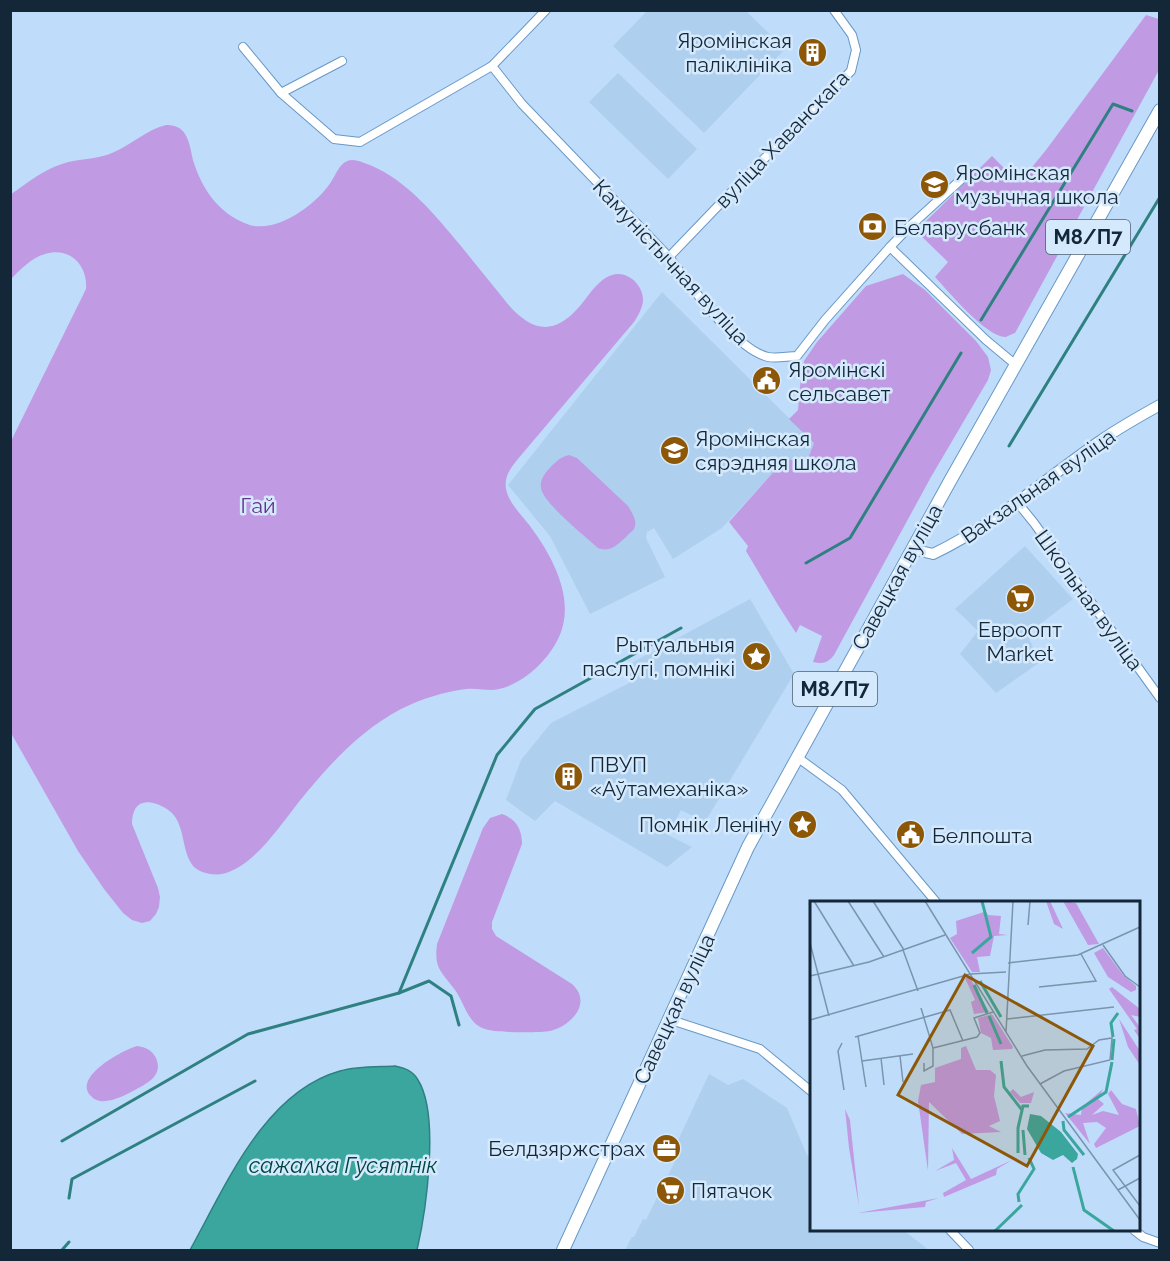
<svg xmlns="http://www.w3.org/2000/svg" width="1170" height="1261" viewBox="0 0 1170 1261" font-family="Raleway,sans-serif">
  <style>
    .built { fill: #aecfee }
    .green { fill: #c19ae4 }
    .water { fill: #3ba69e; stroke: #2f8080; stroke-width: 1.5 }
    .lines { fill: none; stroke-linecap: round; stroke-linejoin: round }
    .stream { stroke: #2f8080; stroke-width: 3 }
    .minor-casing { stroke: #6898c6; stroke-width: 10 }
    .tertiary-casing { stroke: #6898c6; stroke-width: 12 }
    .primary-casing { stroke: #6898c6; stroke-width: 14 }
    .minor { stroke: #fff; stroke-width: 8 }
    .tertiary { stroke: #fff; stroke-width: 10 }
    .primary { stroke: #fff; stroke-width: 12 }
    .labels { text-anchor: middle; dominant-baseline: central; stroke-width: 5; stroke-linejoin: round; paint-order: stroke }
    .shield { fill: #d5e9fc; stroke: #4d6174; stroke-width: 1.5 }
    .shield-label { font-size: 20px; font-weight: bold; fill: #132739 }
    .poi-label { font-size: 21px; fill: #132739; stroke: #d5e9fc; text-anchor: start }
    .street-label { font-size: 21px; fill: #132739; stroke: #d5e9fc }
    .park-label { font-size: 21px; fill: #67318e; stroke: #d5e9fc }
    .water-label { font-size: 22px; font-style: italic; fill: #004440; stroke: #d5e9fc }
    .inset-river { fill: none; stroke: #3ba69e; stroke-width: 3 }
    .inset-road { fill: none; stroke: #7a94ad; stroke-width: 1.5 }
    .view { fill: #8d5708; fill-opacity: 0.15; stroke: #8d5708; stroke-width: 3 }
    .inset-edge { fill: none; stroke: #132739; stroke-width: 3 }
  </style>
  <rect width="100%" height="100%" fill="#bfddfa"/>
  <g class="built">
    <polygon points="745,10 785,49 704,133 613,46 647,11"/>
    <polygon points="618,73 697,149 668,179 589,102"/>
    <polygon points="662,292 814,443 809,456 799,461 785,460 722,528 673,559 654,528 647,532 646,538 665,577 590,614 550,536 508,485"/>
    <polygon points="1025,546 1073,599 1027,634 1040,662 996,693 960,654 978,631 955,609"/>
    <polygon points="750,599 794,674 705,822 681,810 668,835 692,847 667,867 555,801 535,821 506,800 521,760 551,723 633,681 626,666"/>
    <polygon points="709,1074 728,1085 743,1079 787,1108 807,1155 811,1160 812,1230 903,1230 929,1250 625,1250 632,1237 634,1237 643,1219 646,1220 678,1155 673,1151"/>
  </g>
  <g class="green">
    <path d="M1146,15L1159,19V70L1015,333C1014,333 1008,336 1006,337C987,338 948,291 935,277L948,262L916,231L992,156L1019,183L1046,150Z"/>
    <path d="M166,125C174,125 181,127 185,134C190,142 191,152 193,160C202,189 218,213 247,224C275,235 316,205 331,182C337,173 340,161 352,160C358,160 364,163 370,165C408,181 435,215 461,246C476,265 492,284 507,303C531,331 553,337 579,307C589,296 597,280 612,275C628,270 644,286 643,301C642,309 638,316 634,322L517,460C510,469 504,477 506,489C509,504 522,515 530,526C553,557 577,601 558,639C547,662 519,688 492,690C484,690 475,688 466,689C443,692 421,699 401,709C359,731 327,767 298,803C279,827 245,880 210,874C204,873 199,871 194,867C181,852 186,828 172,813C168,809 162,806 157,804C139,798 132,808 132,824L158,888L160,897L159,907L156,914L150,921L142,923L132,920L123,913L104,889L78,851L11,733V441L86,289C88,265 69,246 45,254C31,258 20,270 11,279L10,195C27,183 43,170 62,164C79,158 96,160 112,153C131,145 146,130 166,125Z"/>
    <path d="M903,274L925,290L976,341L988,357L991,370L988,380L931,477L834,655C828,663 823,664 813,662L822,636L800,625L796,633L778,605L746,551L748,546L729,522L785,459L799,461L809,456L814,443L789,419L798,410L801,377L804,361L817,342L866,286Z"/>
    <path d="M569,455L577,458L628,506C632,513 638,521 634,529C632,532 629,533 627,536C618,544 611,553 598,548C585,536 543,503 541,488C540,481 543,476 547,471C553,464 560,457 569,455Z"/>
    <path d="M502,814C516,819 522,829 522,844L492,922V929L496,936L572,984C593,1003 571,1026 550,1031C540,1033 494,1033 485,1029C482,1028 480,1027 477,1025C466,1016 463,1001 455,990C441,971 434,969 437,944L483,828L490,818Z"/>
    <path d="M137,1046C146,1047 152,1050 156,1058C164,1076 146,1084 133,1091C126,1095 119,1098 112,1100C104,1102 96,1102 91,1096C72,1077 123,1050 137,1046Z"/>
  </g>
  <path class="water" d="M395,1066C405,1068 413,1071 418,1080C440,1115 426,1211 417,1250H190C225,1187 264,1092 340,1071C358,1066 377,1067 395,1066Z"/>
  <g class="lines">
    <g class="stream">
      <polyline points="981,320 1113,104 1132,111"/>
      <polyline points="1009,446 1160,197"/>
      <polyline points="806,563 850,538 961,353"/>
      <polyline points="399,993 497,755 535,709 681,628"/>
      <polyline points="62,1141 248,1034 399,993 429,981 451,996 459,1025"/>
      <polyline points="69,1198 72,1179 255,1081"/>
      <polyline points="62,1250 69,1242"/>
    </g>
    <defs>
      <g id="minor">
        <polyline points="243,47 281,93"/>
        <polyline points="342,61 281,93 334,139 360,142 492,66 546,10"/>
        <path d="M492,66L522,104L669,257C690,285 735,349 768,357C777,359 788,356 797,356L825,320L890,247L986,340L1016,365"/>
        <polyline points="890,247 908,228 966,175"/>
        <polyline points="669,257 743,180 851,71 856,50 852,35 834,10"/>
        <polyline points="1017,502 1034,523 1160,698"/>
        <polyline points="797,757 842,790 936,902"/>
        <polyline points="668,1019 760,1049 812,1092"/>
        <polyline points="950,1230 969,1250"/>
        <polyline points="1134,1230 1143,1237 1160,1243"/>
      </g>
      <path id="tertiary" d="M912,549L933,554C994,525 1045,479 1100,441C1119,428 1140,416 1160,405"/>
      <polyline id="primary" points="563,1250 748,847 950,481 1160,110"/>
    </defs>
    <use href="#minor" class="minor-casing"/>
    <use href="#tertiary" class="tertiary-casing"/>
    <use href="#primary" class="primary-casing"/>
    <use href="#minor" class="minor"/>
    <use href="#tertiary" class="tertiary"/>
    <use href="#primary" class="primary"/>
  </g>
  <defs>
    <symbol id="building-disc" viewBox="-11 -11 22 22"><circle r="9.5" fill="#8d5708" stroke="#d5e9fc"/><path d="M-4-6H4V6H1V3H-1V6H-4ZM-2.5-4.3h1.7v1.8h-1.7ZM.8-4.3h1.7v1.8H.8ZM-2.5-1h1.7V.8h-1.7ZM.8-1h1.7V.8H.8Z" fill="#fff"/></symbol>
    <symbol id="school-disc" viewBox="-11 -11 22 22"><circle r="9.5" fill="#8d5708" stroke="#d5e9fc"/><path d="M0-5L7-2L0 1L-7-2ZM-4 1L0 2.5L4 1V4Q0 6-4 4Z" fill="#fff"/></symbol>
    <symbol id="bank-disc" viewBox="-11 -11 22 22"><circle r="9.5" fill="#8d5708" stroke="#d5e9fc"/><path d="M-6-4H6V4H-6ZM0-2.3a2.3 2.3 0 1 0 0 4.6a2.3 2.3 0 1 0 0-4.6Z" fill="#fff"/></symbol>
    <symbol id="civic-disc" viewBox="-11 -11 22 22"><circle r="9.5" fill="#8d5708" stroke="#d5e9fc"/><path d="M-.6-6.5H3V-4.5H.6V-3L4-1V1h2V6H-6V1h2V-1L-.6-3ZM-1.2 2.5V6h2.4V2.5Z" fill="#fff"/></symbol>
    <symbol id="supermarket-disc" viewBox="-11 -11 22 22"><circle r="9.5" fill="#8d5708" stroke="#d5e9fc"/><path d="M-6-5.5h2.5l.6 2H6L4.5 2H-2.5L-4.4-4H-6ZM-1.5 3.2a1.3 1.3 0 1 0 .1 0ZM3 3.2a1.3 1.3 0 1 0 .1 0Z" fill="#fff"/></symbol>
    <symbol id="sight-disc" viewBox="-11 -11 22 22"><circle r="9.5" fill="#8d5708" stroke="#d5e9fc"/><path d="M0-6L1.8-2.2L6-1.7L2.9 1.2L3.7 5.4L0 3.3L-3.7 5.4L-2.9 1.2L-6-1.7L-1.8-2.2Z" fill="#fff"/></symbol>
    <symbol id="office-disc" viewBox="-11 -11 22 22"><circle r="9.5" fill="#8d5708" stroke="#d5e9fc"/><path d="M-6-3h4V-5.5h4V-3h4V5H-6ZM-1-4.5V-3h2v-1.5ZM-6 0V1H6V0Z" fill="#fff"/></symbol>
  </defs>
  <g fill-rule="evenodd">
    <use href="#building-disc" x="796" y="36" width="33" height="33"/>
    <use href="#school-disc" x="918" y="168" width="33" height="33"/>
    <use href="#bank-disc" x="856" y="210" width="33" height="33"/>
    <use href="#civic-disc" x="750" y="364" width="33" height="33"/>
    <use href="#school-disc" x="658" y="434" width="33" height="33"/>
    <use href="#supermarket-disc" x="1004" y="582" width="33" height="33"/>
    <use href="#sight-disc" x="740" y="640" width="33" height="33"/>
    <use href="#building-disc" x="552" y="760" width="33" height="33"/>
    <use href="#sight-disc" x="786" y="808" width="33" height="33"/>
    <use href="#civic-disc" x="894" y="818" width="33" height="33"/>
    <use href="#office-disc" x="650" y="1132" width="33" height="33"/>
    <use href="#supermarket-disc" x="654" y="1174" width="33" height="33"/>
  </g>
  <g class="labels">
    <g class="shield">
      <rect x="1046" y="220" width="84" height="34" rx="4.5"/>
      <rect x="793" y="672" width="84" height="34" rx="4.5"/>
    </g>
    <g class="shield-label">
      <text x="1088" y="237">М8/П7</text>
      <text x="835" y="689">М8/П7</text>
    </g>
    <g class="poi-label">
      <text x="792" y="40" text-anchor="end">Яромінская<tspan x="792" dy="24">паліклініка</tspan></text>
      <text x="955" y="172">Яромінская<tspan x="955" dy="24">музычная школа</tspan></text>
      <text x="894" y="227">Беларусбанк</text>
      <text x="788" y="369">Яромінскі<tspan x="788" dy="24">сельсавет</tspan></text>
      <text x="695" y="438">Яромінская<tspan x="695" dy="24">сярэдняя школа</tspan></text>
      <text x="1020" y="629" text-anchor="middle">Евроопт<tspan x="1020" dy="24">Market</tspan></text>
      <text x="735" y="644" text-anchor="end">Рытуальныя<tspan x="735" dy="24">паслугі, помнікі</tspan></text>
      <text x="590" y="764">ПВУП<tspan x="590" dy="24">«Аўтамеханіка»</tspan></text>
      <text x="782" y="824" text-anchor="end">Помнік Леніну</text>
      <text x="932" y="835">Белпошта</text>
      <text x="645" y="1148" text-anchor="end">Белдзяржстрах</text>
      <text x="691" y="1190">Пятачок</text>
    </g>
    <g class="street-label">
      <text transform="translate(782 139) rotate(-46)">вуліца Хаванскага</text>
      <text transform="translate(671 262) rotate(47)">Камуністычная вуліца</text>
      <text transform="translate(1038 486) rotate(-35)">Вакзальная вуліца</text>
      <text transform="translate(897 577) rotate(-61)">Савецкая вуліца</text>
      <text transform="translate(1089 600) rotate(54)">Школьная вуліца</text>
      <text transform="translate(674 1009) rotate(-65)">Савецкая вуліца</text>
    </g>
    <g class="park-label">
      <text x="258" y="505">Гай</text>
    </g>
    <g class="water-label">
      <text x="343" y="1165">сажалка Гусятнік</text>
    </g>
  </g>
  <g transform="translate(810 901)">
    <rect width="330" height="330" fill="#bfddfa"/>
    <path d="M170,0L178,14L191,15L189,33L198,34L184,35L180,55L167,56L170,71H162L140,37L147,33L146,20L174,11ZM236,0H240L253,28L244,23ZM253,0L266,2L289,43L278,44ZM293,47L313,74L326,85V89L321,91L298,76L284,52ZM155,77H160L179,111L164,113L161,101L165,99ZM302,86L330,108V116L321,114L330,126V138L324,129L327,128L299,88ZM182,113L203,146L202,148L183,149L181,137L171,132L168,117ZM309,118L330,150V164L318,146ZM156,145L166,169H180L186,174L184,195L190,220L179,225L191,231L152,233L119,201L118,270L108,200L111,184L125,181V167L151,158V147ZM203,188L211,196L224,191L221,202H210L200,191ZM293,188L288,198L294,203L282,214L293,210L309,214L298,193L301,189L312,203L326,208L330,225L286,247L284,243L296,227L287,221L273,222L280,243L255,212L271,214L272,206ZM35,208L40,219L49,305L39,247ZM142,247L161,278L202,259L187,268L186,274L134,296L133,292L156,279L146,262L125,270L144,259ZM129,297L116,301L115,306L48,312Z" fill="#c19ae4"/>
    <path d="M220,213L231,215L251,231L268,253L267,258L262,262L253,254L243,259L231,252L217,228Z" fill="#3ba69e"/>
    <path class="inset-river" d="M162,52L181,36L172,0M170,80L191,116M164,84L177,112M179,115L191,143M303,136L301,122L308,112M302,159L304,138M191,160L194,186L212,209M258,216L296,191L302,161M253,220L254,229L274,254M213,229L215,254M208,252V227L213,205H219M263,266L274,309L304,330M209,301L208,293L224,268L219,257M185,330L212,304"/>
    <path class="inset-road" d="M4,0L44,65M38,0L74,56M63,0L94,49M115,0L217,165L330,319M218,24L220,0M0,42L19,115M293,44L315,75L330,86M93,49L108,90M198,62L268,54L330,26M0,75L59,61L135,34M229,86L286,80L271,53M111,107L123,147V165L114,170V162M197,118L304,106M0,119L160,73L196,71M196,131L203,0M48,135L56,186M45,136L140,109L153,140M32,142L28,150L34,189M123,147L167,136L170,132L164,117L183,111M90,155L93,181M212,155L235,149L277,148L289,139L302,137L300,159L254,170L230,183M71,157L74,184M52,160L103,153M330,254L303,269L330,305M308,289L330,277"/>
    <path class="view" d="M155,74L283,145L217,265L88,194Z"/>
    <rect width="330" height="330" class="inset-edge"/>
  </g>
  <rect width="1170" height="1261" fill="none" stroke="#132739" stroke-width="24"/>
</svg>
